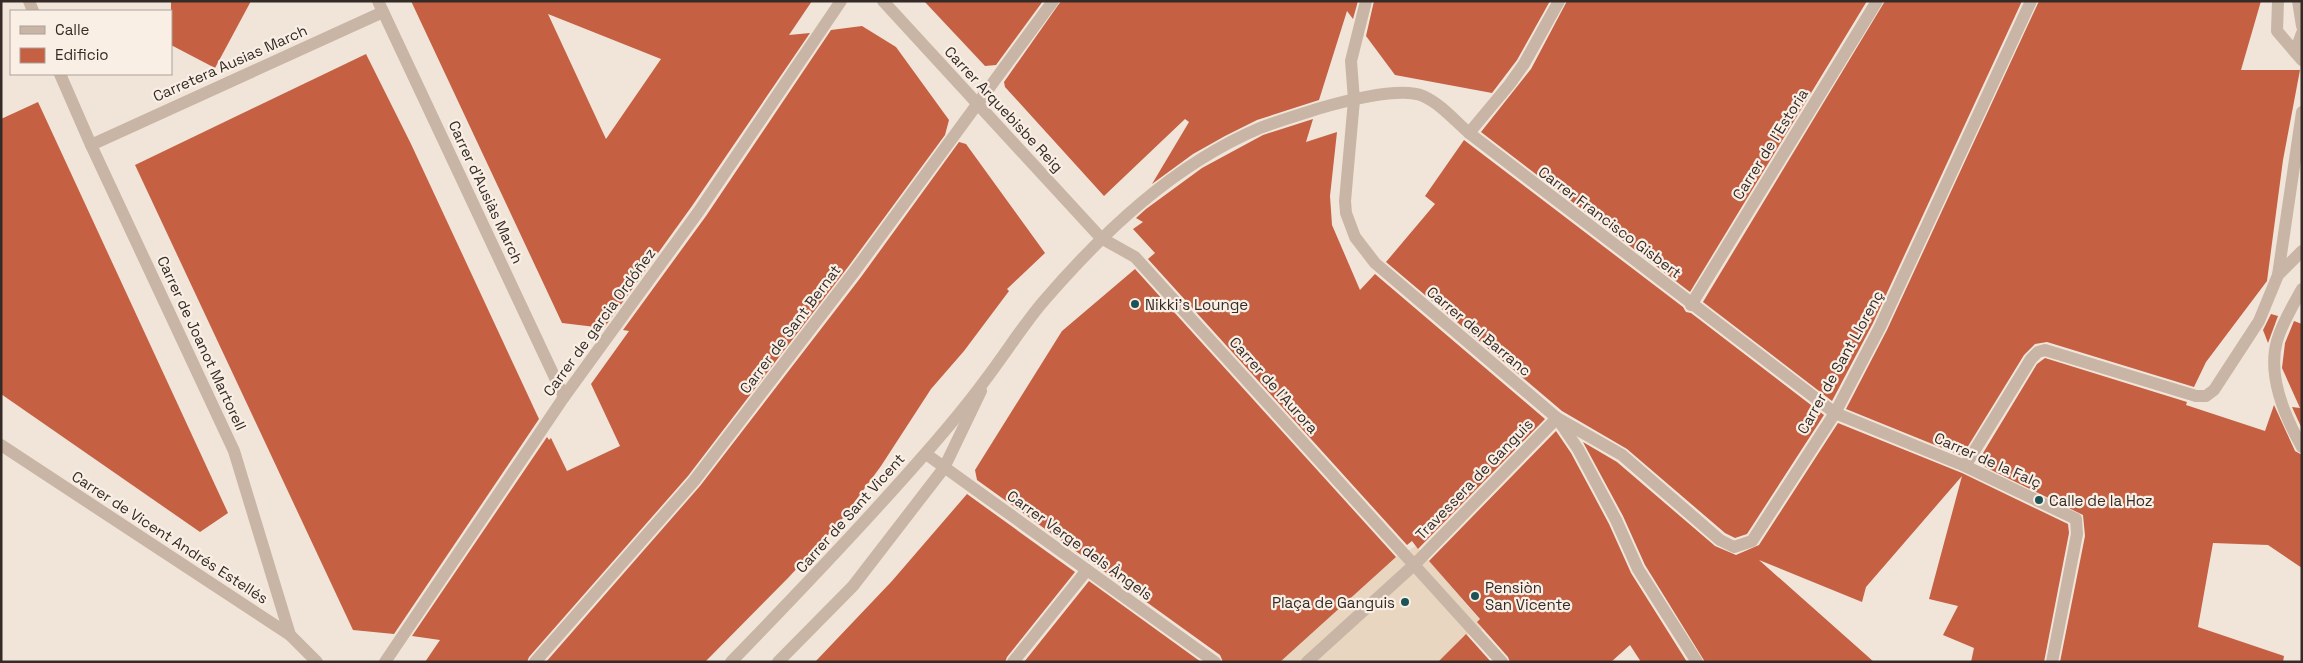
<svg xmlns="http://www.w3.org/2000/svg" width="2303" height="663" viewBox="0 0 2303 663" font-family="'Space Grotesk',sans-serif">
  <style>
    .plaza { fill: #e9d6c0 }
    .building { fill: #c56043; fill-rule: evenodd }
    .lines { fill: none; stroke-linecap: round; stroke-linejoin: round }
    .lane { stroke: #c9b5a5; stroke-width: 12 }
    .street { stroke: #c9b5a5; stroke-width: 12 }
    .poi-dot { fill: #1c5356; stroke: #f9efe5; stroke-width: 2 }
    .labels { text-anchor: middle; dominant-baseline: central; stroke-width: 4.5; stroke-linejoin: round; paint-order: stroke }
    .street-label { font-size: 15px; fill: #352b26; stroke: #f9efe5 }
    .poi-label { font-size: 15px; fill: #352b26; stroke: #f9efe5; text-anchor: start }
  </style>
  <rect width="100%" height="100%" fill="#f1e5d9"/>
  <polygon class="plaza" points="1416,546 1487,628 1463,636 1439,662 1280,662 1394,558"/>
  <g class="building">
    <polygon points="171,1 251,1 215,68 171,45"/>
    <path d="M411,1H812L789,35L810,33L692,206L604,328L562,323ZM548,14L661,59L606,139Z"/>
    <polygon points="924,1 1043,1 996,65 985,66"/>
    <polygon points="1061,1 1358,1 1353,19 1347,11 1319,100 1257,120 1225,136 1193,154 1152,184 1189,122 1185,119 1104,196 1005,87 1004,82"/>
    <polygon points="1374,1 1550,1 1517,60 1492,93 1395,75 1366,36"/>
    <polygon points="1567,1 1867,1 1690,292 1481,132 1531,69"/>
    <polygon points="1885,1 2022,1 1873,323 1832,401 1703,302"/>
    <polygon points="2039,1 2261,1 2241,70 2300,70 2283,160 2267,281 2206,362 2194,387 2047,342 2035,344 2024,355 1962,456 1846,409 1887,330"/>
    <polygon points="862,26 896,47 949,120 945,135 848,267 688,476 529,657 527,662 425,662 440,640 412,636 547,437 549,440 551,438 567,471 620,446 591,384 629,331 623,330 706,216 831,30"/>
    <polygon points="366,54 411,144 539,419 394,634 353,630 135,165"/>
    <polygon points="38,102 228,513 200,532 1,394 1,119"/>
    <polygon points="1313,119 1306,142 1337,132 1330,196 1332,225 1360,290 1375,274 1545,419 1418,549 1412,541 1407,545 1148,259 1155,253 1133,229 1143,222 1136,218 1146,209 1202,168 1263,135"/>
    <polygon points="1464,140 1683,307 1686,312 1691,313 1824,415 1747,534 1735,538 1725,533 1627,449 1562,411 1386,262 1435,204 1425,196"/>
    <polygon points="959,142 966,144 1045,253 1007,289 1009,291 964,351 931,389 881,466 840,522 788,578 705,662 546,662 700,486 861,277"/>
    <polygon points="1135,269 1396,557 1280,662 1223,662 1220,655 977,480 975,470 1062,331"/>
    <polygon points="2271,314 2278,316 2268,343 2263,330"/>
    <polygon points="2294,321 2302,324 2302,429 2292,407 2300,408 2282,368 2285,343"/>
    <polygon points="2045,358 2187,402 2186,405 2265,431 2274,405 2295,451 2302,455 2302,568 2268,545 2213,543 2198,627 2284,656 2283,662 2060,662 2085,536 2083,515 1977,463 2037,364"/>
    <polygon points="1838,423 1962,473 2068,524 2069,533 2044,662 1971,662 1974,648 1943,635 1958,606 1929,599 1962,476 1866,587 1862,602 1759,560 1874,662 1705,662 1645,565 1623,516 1583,442 1617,462 1715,546 1736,555 1759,545"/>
    <polygon points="1556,431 1571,453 1609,524 1631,573 1687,662 1641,662 1630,645 1611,662 1510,662 1508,657 1477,622 1480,619 1429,561"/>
    <polygon points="967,494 1075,572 1007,657 1005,662 815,662 892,581"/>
    <polygon points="1089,581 1201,662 1024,662"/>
    <polygon points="1466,634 1491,662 1438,662"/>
  </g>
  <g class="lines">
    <g class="lane">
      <polyline points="1559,1 1524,64 1509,85 1469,133 1835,413 1965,466 2076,519 2077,534 2052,662"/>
      <polyline points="2278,1 2277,31 2302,60"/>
      <polyline points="2298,1 2302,26"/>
      <polyline points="2295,52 2302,33"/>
      <polyline points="1354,100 1351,61 1366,1"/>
      <polyline points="1101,238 1135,257 1502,662"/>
      <polyline points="2278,275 2302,112"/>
      <path d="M2302,289C2293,305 2282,323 2277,341C2267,376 2285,417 2302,447"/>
      <polyline points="1691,305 1877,1"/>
      <polyline points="926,454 1215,662"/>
      <polyline points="1965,466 2031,359 2038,352 2045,350 2196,396 2206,396 2214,390 2259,321 2278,275 2302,251"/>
      <polyline points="535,662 694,481 854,272 1053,1"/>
      <polyline points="778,662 853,586 944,468 981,391"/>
      <polyline points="1013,662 1087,570"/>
      <polyline points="1307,662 1415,564 1557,418"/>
    </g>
    <g class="street">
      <polyline points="29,1 33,11"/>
      <polyline points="378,1 564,397"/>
      <polyline points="883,1 1101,238"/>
      <polyline points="60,74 91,145 234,451 290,635"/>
      <polyline points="1354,100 1345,201 1346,213 1355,237 1375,263 1557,418 1578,449 1616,520 1638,569 1697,662"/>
      <polyline points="91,145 383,12"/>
      <polyline points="1557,418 1622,455 1720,540 1734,547 1752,541 1835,413 1880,327 2031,1"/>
      <polyline points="1,445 290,635 317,662"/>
      <polyline points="385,662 564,397 699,211 841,1"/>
      <path d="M731,662C797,594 862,526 924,455C945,431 967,405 986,379C1005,354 1022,327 1042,303C1103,232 1173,165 1260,128C1278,121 1298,115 1317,109C1341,102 1400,86 1423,96C1441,104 1455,121 1469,133"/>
    </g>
  </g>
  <g class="poi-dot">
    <circle cx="1135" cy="304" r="5"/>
    <circle cx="2039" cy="500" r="5"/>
    <circle cx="1475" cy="596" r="5"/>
    <circle cx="1405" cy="602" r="5"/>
  </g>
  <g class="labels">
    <g class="street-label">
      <text transform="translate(230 63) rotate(-24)">Carretera Ausias March</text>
      <text transform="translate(1004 109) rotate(47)">Carrer Arquebisbe Reig</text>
      <text transform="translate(1770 144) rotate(-58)">Carrer de l'Estoria</text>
      <text transform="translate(486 192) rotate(65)">Carrer d'Ausiàs March</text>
      <text transform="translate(1610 222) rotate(37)">Carrer Francisco Gisbert</text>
      <text transform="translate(599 322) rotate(-54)">Carrer de garcia Ordóñez</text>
      <text transform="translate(790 329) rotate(-53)">Carrer de Sant Bernat</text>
      <text transform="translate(1479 331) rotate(40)">Carrer del Barranc</text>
      <text transform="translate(202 343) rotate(65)">Carrer de Joanot Martorell</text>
      <text transform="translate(1840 362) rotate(-61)">Carrer de Sant Llorenç</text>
      <text transform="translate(1274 385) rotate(48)">Carrer de l'Aurora</text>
      <text transform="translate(1988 460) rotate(24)">Carrer de la Falç</text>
      <text transform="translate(1474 479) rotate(-46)">Travessera de Ganguis</text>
      <text transform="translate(850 513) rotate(-48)">Carrer de Sant Vicent</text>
      <text transform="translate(170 537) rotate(33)">Carrer de Vicent Andrés Estellés</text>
      <text transform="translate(1080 545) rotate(36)">Carrer Verge dels Àngels</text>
    </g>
    <g class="poi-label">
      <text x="1145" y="304">Nikki's Lounge</text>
      <text x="2049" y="500">Calle de la Hoz</text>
      <text x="1485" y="587">Pensiòn<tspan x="1485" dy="17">San Vicente</tspan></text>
      <text x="1395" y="602" text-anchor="end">Plaça de Ganguis</text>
    </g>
  </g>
  <rect width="2303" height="663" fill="none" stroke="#352b26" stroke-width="5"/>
  <rect x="10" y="10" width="162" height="65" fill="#f9efe5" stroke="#aba199"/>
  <rect x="20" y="26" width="25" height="8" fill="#c9b5a5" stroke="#aba199"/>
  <text x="55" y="35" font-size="15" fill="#352b26">Calle</text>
  <rect x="20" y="48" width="25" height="15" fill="#c56043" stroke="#aba199"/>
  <text x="55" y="60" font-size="15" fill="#352b26">Edificio</text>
</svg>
